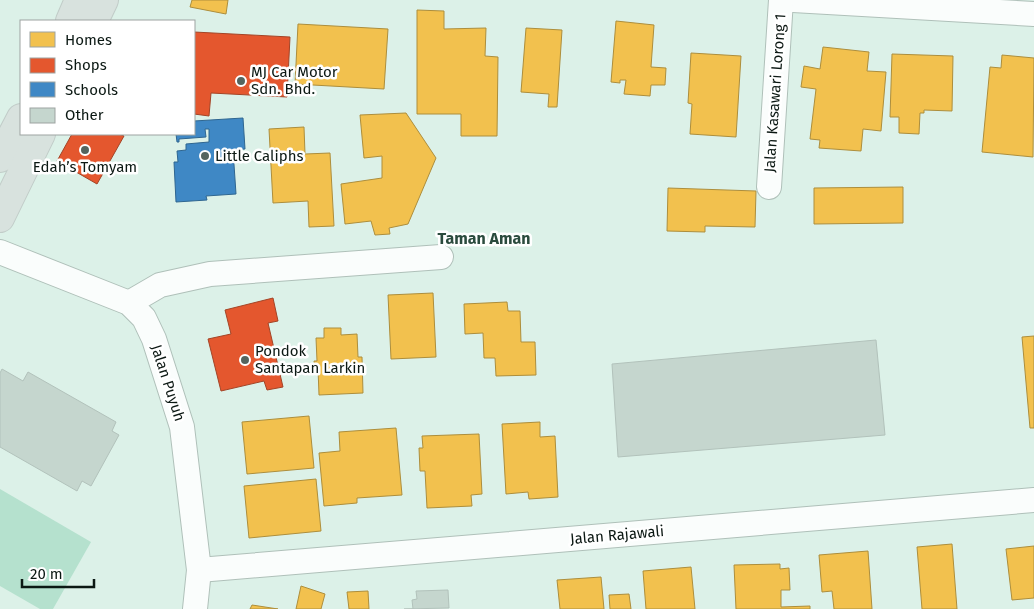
<svg xmlns="http://www.w3.org/2000/svg" width="1034" height="609" viewBox="0 0 1034 609" font-family="'Fira Sans',sans-serif">
  <style>
    .green { fill: #b5e1ce }
    .homes { fill: #f2c14e; stroke: #ad8e3c }
    .shops { fill: #e4572e; stroke: #a34426 }
    .schools { fill: #3f88c5; stroke: #2f6690 }
    .building { fill: #c5d6ce; stroke: #b2c2bb }
    .lines { fill: none; stroke-linecap: round; stroke-linejoin: round }
    .street-casing { stroke: #afc0b9; stroke-width: 26 }
    .primary-casing { stroke: #c1ccc8; stroke-width: 30 }
    .street { stroke: #fafdfc; stroke-width: 24 }
    .primary { stroke: #d8e2de; stroke-width: 28 }
    .poi-dot { fill: #54645e; stroke: #fff; stroke-width: 2 }
    .labels { text-anchor: middle; dominant-baseline: central; stroke-width: 5; stroke-linejoin: round; paint-order: stroke }
    .poi-label { font-size: 15px; fill: #0b1813; stroke: #fff; text-anchor: start }
    .street-label { font-size: 15px; fill: #0b1813; stroke: #fff }
    .neighbourhood-label { font-size: 16px; font-weight: bold; fill: #2b4b3e; stroke: #fff }
  </style>
  <rect width="100%" height="100%" fill="#dcf1e8"/>
  <polygon class="green" points="0,489 91,542 53,609 40,609 0,586"/>
  <g class="homes">
    <polygon points="192,0 228,0 226,14 190,7"/>
    <polygon points="417,10 444,11 444,29 486,28 485,56 498,57 497,136 461,136 461,114 417,114"/>
    <polygon points="616,21 654,25 651,67 666,68 665,85 651,85 650,96 624,94 626,80 620,80 620,83 611,82"/>
    <polygon points="298,24 388,29 384,89 295,84"/>
    <polygon points="526,28 562,30 557,107 548,107 549,94 521,92"/>
    <polygon points="823,47 869,52 867,71 886,72 881,131 863,129 861,151 819,148 820,140 810,139 816,89 801,87 804,66 820,69"/>
    <polygon points="691,53 741,56 736,137 690,134 692,104 688,103"/>
    <polygon points="892,54 953,56 952,111 924,110 924,113 920,113 919,134 899,133 899,117 890,117"/>
    <polygon points="1002,55 1034,58 1033,157 982,152 990,67 1001,68"/>
    <polygon points="406,113 436,158 408,224 389,228 390,234 375,235 371,221 345,224 341,184 382,178 382,156 364,158 360,115"/>
    <polygon points="304,127 305,154 330,153 334,226 309,227 308,201 273,203 269,129"/>
    <polygon points="903,187 903,223 814,224 814,188"/>
    <polygon points="668,188 756,191 755,227 705,226 705,232 667,231"/>
    <polygon points="433,293 436,357 391,359 388,295"/>
    <polygon points="507,302 508,311 520,311 521,342 535,342 536,375 496,376 495,358 484,358 483,333 465,334 464,304"/>
    <polygon points="324,328 341,328 341,335 357,334 358,357 362,357 363,393 319,395 318,368 315,369 314,361 317,361 316,338 324,338"/>
    <polygon points="1034,336 1034,428 1030,428 1022,337"/>
    <polygon points="309,416 314,468 247,474 242,422"/>
    <polygon points="540,422 540,437 555,436 558,497 529,499 528,492 506,494 502,424"/>
    <polygon points="396,428 402,495 357,498 357,503 324,506 319,453 340,451 339,432"/>
    <polygon points="479,434 482,494 471,495 472,506 427,508 425,471 420,471 419,448 423,448 422,436"/>
    <polygon points="316,479 321,531 249,538 244,486"/>
    <polygon points="952,544 957,609 922,609 917,547"/>
    <polygon points="1034,546 1034,598 1012,600 1006,549"/>
    <polygon points="868,551 872,609 834,609 832,591 822,592 819,555"/>
    <polygon points="780,564 780,569 789,568 790,590 781,590 781,607 810,606 810,609 736,609 734,565"/>
    <polygon points="691,567 695,609 646,609 643,571"/>
    <polygon points="601,577 604,609 560,609 557,580"/>
    <polygon points="301,586 325,594 321,609 296,609"/>
    <polygon points="368,591 369,609 349,609 347,592"/>
    <polygon points="629,594 631,609 610,609 609,595"/>
    <polygon points="252,605 278,609 250,609"/>
  </g>
  <g class="shops">
    <polygon points="194,32 290,37 287,97 211,93 209,116 194,114"/>
    <polygon points="72,134 119,134 124,136 97,184 57,161"/>
    <polygon points="273,298 278,321 268,323 283,387 267,390 264,381 221,391 208,339 231,334 225,310"/>
  </g>
  <polygon class="schools" points="243,118 245,149 233,150 236,194 206,196 207,200 176,202 174,162 178,162 177,151 186,150 186,144 209,142 209,129 205,129 206,137 179,139 179,142 177,142 176,134 194,134 194,121"/>
  <g class="building">
    <polygon points="876,340 885,435 618,457 612,364"/>
    <polygon points="2,369 23,381 28,372 116,422 112,431 119,435 91,486 82,481 77,491 0,447 0,373"/>
    <polygon points="448,590 449,608 404,609 413,609 412,600 417,599 416,591"/>
  </g>
  <g class="lines">
    <defs>
      <g id="street">
        <polyline points="793,0 1034,14"/>
        <polyline points="769,187 781,0"/>
        <polyline points="0,252 129,303 144,318 154,339 182,427 199,570 195,609"/>
        <polyline points="129,303 160,285 210,274 441,257"/>
        <polyline points="199,570 1034,500"/>
      </g>
      <g id="primary">
        <polyline points="70,21 79,0"/>
        <polyline points="94,21 104,0"/>
        <polyline points="0,158 21,118"/>
        <polyline points="0,218 41,134"/>
      </g>
    </defs>
    <use href="#street" class="street-casing"/>
    <use href="#primary" class="primary-casing"/>
    <use href="#street" class="street"/>
    <use href="#primary" class="primary"/>
  </g>
  <g class="poi-dot">
    <circle cx="241" cy="81" r="5"/>
    <circle cx="85" cy="150" r="5"/>
    <circle cx="205" cy="156" r="5"/>
    <circle cx="245" cy="360" r="5"/>
  </g>
  <g class="labels">
    <g class="poi-label">
      <text x="251" y="72">MJ Car Motor<tspan x="251" dy="17">Sdn. Bhd.</tspan></text>
      <text x="215" y="156">Little Caliphs</text>
      <text x="85" y="167" text-anchor="middle">Edah’s Tomyam</text>
      <text x="255" y="351">Pondok<tspan x="255" dy="17">Santapan Larkin</tspan></text>
    </g>
    <g class="street-label">
      <text transform="translate(775 93) rotate(-86)">Jalan Kasawari Lorong 1</text>
      <text transform="translate(168 383) rotate(72)">Jalan Puyuh</text>
      <text transform="translate(617 535) rotate(-5)">Jalan Rajawali</text>
    </g>
    <g class="neighbourhood-label">
      <text x="484" y="238">Taman Aman</text>
    </g>
  </g>
  <rect x="20" y="20" width="175" height="115" fill="#ffffff" stroke="#9da3a1"/>
  <rect x="30" y="32" width="25" height="15" fill="#f2c14e" stroke="#9da3a1"/>
  <text x="65" y="45" font-size="15" fill="#0b1813">Homes</text>
  <rect x="30" y="58" width="25" height="15" fill="#e4572e" stroke="#9da3a1"/>
  <text x="65" y="70" font-size="15" fill="#0b1813">Shops</text>
  <rect x="30" y="82" width="25" height="15" fill="#3f88c5" stroke="#9da3a1"/>
  <text x="65" y="95" font-size="15" fill="#0b1813">Schools</text>
  <rect x="30" y="108" width="25" height="15" fill="#c5d6ce" stroke="#9da3a1"/>
  <text x="65" y="120" font-size="15" fill="#0b1813">Other</text>
  <path d="M22 579v8h72v-8" fill="none" stroke="#0b1813" stroke-width="2.5"/>
  <text x="30" y="579" font-size="15" fill="#0b1813" stroke="#ffffff" stroke-width="4" paint-order="stroke">20 m</text>
</svg>
